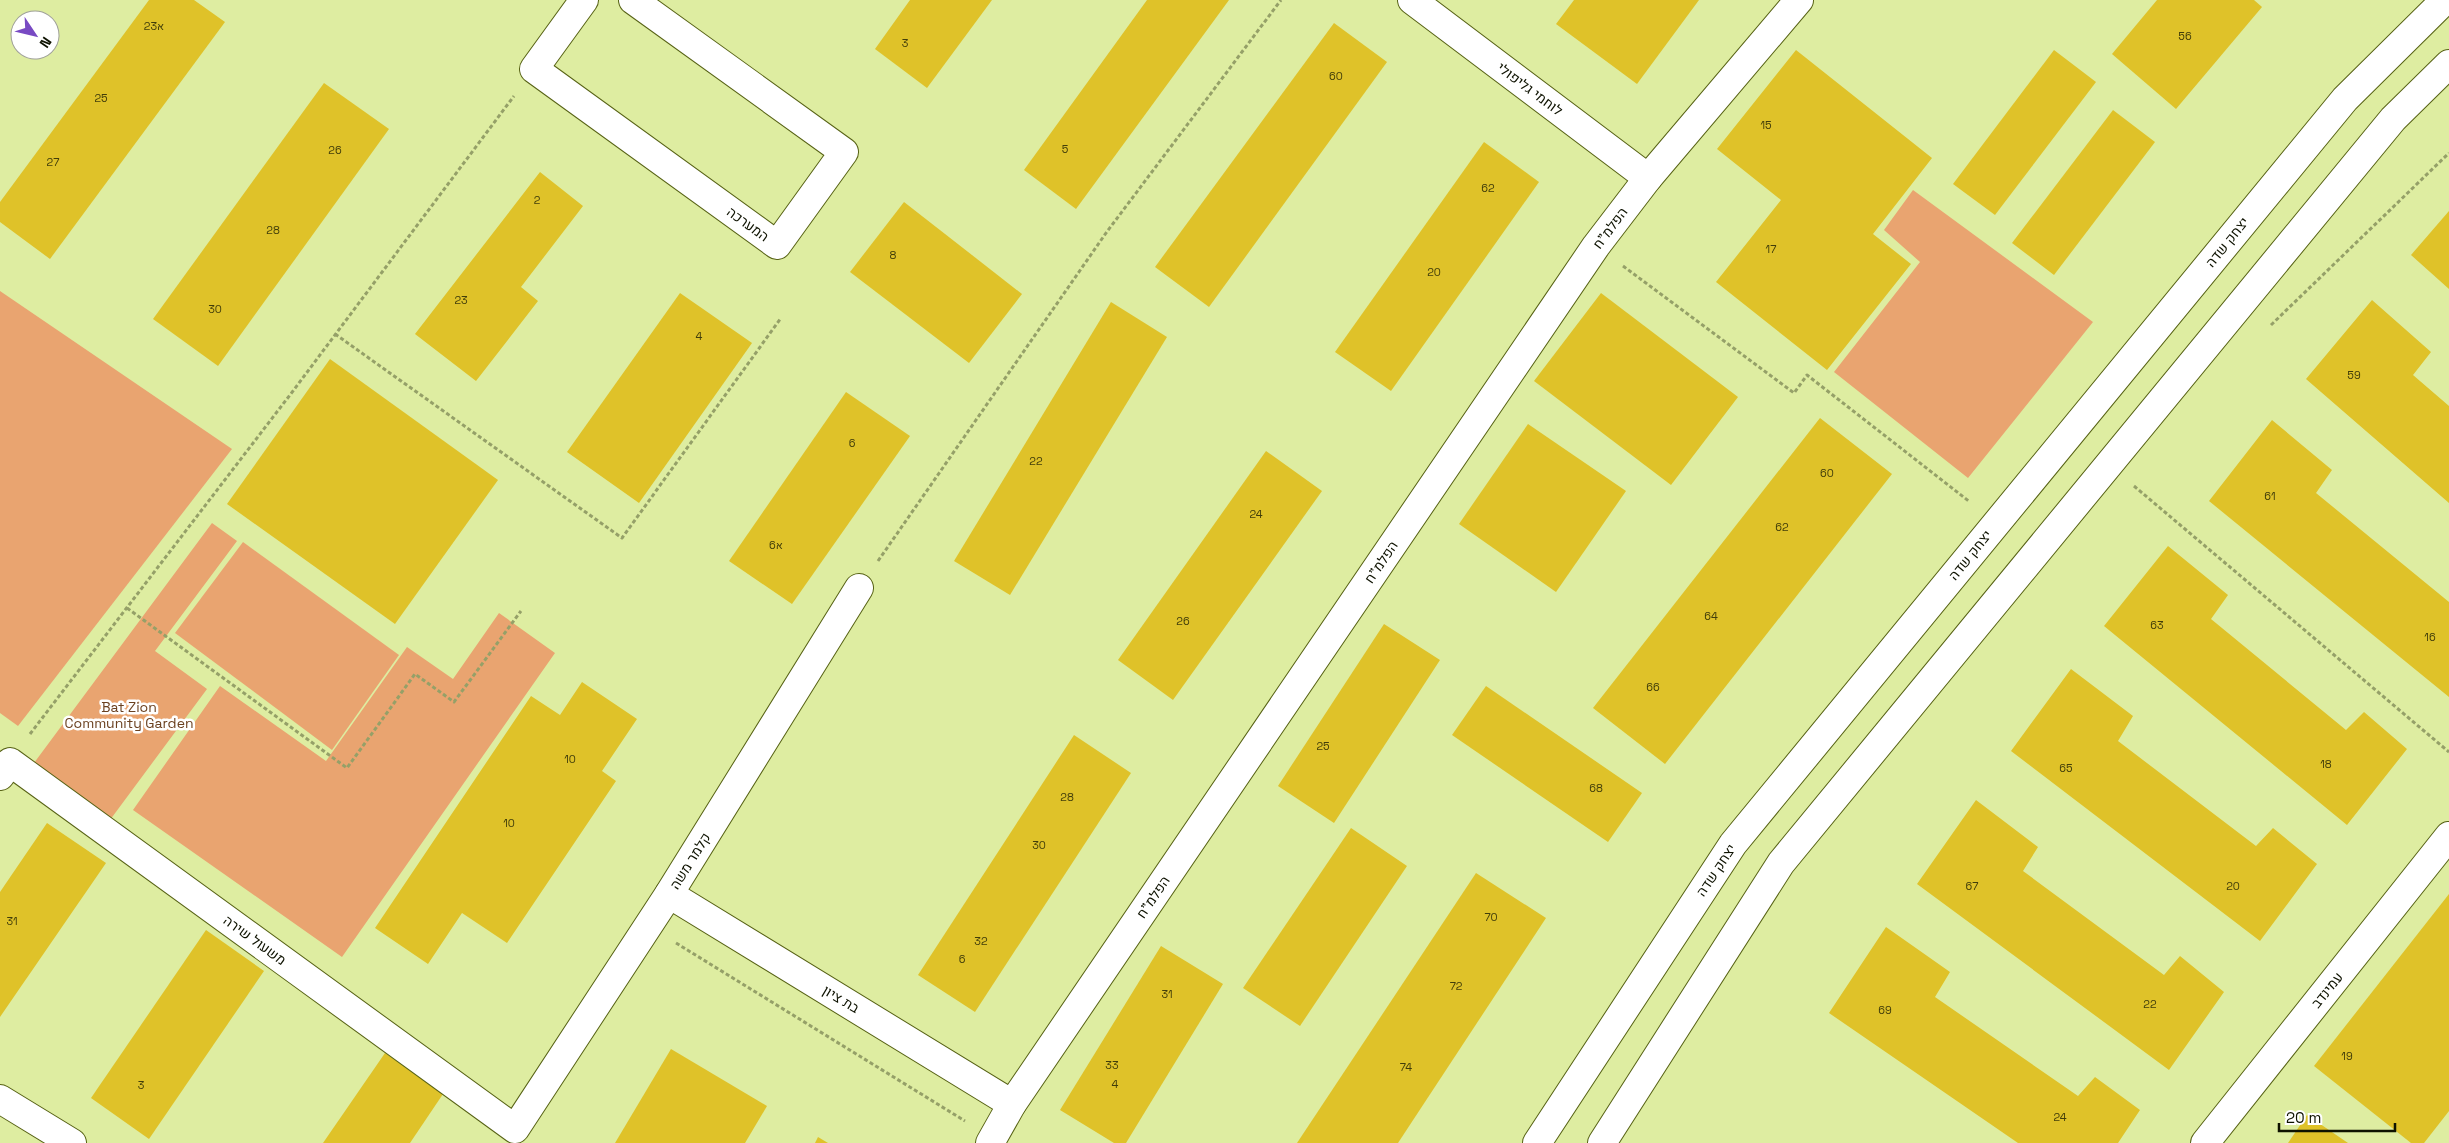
<svg xmlns="http://www.w3.org/2000/svg" width="2449" height="1143" viewBox="0 0 2449 1143" font-family="'Space Grotesk',Heebo,sans-serif">
  <style>
    .green { fill: #e9a470 }
    .building { fill: #dfc229 }
    .lines { fill: none; stroke-linecap: round; stroke-linejoin: round }
    .minor-casing { stroke: #576215; stroke-width: 30 }
    .path { stroke: #95a068; stroke-width: 3; stroke-dasharray: 4 2.5; stroke-linecap: butt }
    .minor { stroke: #fff; stroke-width: 28 }
    .labels { text-anchor: middle; dominant-baseline: central; stroke-width: 5; stroke-linejoin: round; paint-order: stroke }
    .number-label { font-size: 11px; fill: #423e0a }
    .street-label { font-size: 14px; fill: #0e1200; stroke: #fff }
    .park-label { font-size: 14px; fill: #6b4120; stroke: #fff }
  </style>
  <rect width="100%" height="100%" fill="#deeda1"/>
  <g class="green">
    <polygon points="1913,190 2093,322 1968,478 1834,372 1920,262 1884,230"/>
    <polygon points="0,291 232,449 18,726 0,713"/>
    <polygon points="212,523 237,541 155,651 207,689 110,820 34,763"/>
    <polygon points="243,542 399,655 332,750 175,633"/>
    <polygon points="499,613 555,653 342,957 133,810 220,686 326,761 407,647 453,679"/>
  </g>
  <g class="building">
    <polygon points="149,0 194,0 225,22 50,259 0,222 0,202"/>
    <polygon points="910,0 992,0 927,88 875,49"/>
    <polygon points="1147,0 1229,0 1076,209 1024,170"/>
    <polygon points="1574,0 1699,0 1637,84 1556,24"/>
    <polygon points="2157,0 2254,0 2262,7 2176,109 2112,54"/>
    <polygon points="1334,23 1387,62 1209,307 1155,267"/>
    <polygon points="1796,50 1932,158 1873,234 1911,264 1827,370 1716,282 1781,200 1717,149"/>
    <polygon points="2054,50 2096,82 1995,215 1953,184"/>
    <polygon points="324,83 389,129 218,366 153,319"/>
    <polygon points="2113,110 2155,142 2054,275 2012,243"/>
    <polygon points="1484,142 1539,182 1391,391 1335,352"/>
    <polygon points="540,172 583,206 521,287 538,301 476,381 415,334"/>
    <polygon points="904,202 1022,294 969,363 850,272"/>
    <polygon points="2449,211 2449,289 2411,255"/>
    <polygon points="680,293 752,343 639,503 567,452"/>
    <polygon points="1601,293 1738,397 1671,485 1534,381"/>
    <polygon points="2372,300 2431,352 2413,375 2449,406 2449,503 2306,379"/>
    <polygon points="1111,302 1167,337 1010,595 954,561"/>
    <polygon points="330,359 498,480 395,624 227,504"/>
    <polygon points="846,392 910,436 792,604 729,561"/>
    <polygon points="1820,418 1892,474 1665,764 1593,708"/>
    <polygon points="2272,420 2332,470 2316,493 2449,602 2449,697 2209,501"/>
    <polygon points="1528,424 1626,491 1556,592 1459,524"/>
    <polygon points="1266,451 1322,491 1173,700 1118,660"/>
    <polygon points="2168,546 2228,595 2211,619 2346,730 2364,712 2407,749 2347,825 2104,626"/>
    <polygon points="1384,624 1440,660 1334,823 1278,786"/>
    <polygon points="2071,669 2133,716 2118,741 2256,846 2273,828 2317,864 2260,941 2011,751"/>
    <polygon points="582,682 637,719 602,771 616,781 507,943 462,913 428,964 375,928 531,696 560,715"/>
    <polygon points="1486,686 1642,793 1608,842 1452,735"/>
    <polygon points="1074,735 1131,773 975,1012 918,975"/>
    <polygon points="1976,800 2038,847 2023,871 2164,975 2180,956 2224,992 2169,1070 1917,884"/>
    <polygon points="47,823 106,863 0,1017 0,892"/>
    <polygon points="1351,828 1407,866 1300,1026 1243,988"/>
    <polygon points="1476,873 1546,918 1398,1143 1297,1143"/>
    <polygon points="2449,894 2449,1111 2424,1143 2411,1143 2314,1066"/>
    <polygon points="1886,927 1950,972 1935,997 2078,1096 2095,1077 2140,1110 2118,1143 2018,1143 1829,1013"/>
    <polygon points="206,930 264,971 149,1139 91,1098"/>
    <polygon points="1161,946 1223,984 1126,1143 1114,1143 1060,1110"/>
    <polygon points="671,1049 767,1106 745,1143 615,1143"/>
    <polygon points="385,1053 443,1094 410,1143 323,1143"/>
    <polygon points="2307,1115 2348,1143 2288,1143"/>
    <polygon points="818,1137 828,1143 815,1143"/>
  </g>
  <g class="lines">
    <defs>
      <g id="minor">
        <polyline points="584,0 534,69 777,245 844,152 633,0"/>
        <polyline points="1412,0 1648,178"/>
        <polyline points="0,776 10,762 515,1129 669,894 859,588"/>
        <polyline points="669,894 1012,1104"/>
        <polyline points="0,1099 72,1143"/>
        <polyline points="990,1143 1012,1104 1596,246 1648,178 1799,0"/>
        <polyline points="1537,1143 1733,844 2345,99 2445,0"/>
        <polyline points="1602,1143 1781,863 2393,119 2449,64"/>
        <polyline points="2205,1143 2449,836"/>
      </g>
    </defs>
    <use href="#minor" class="minor-casing"/>
    <g class="path">
      <polyline points="1623,266 1794,393 1807,375 1970,502"/>
      <polyline points="2271,325 2449,153"/>
      <polyline points="335,334 622,538 781,318"/>
      <polyline points="2134,486 2449,752"/>
      <polyline points="878,561 1106,233 1281,0"/>
      <polyline points="127,608 347,768 415,674 454,702 521,611"/>
      <polyline points="30,734 293,391 514,96"/>
      <polyline points="676,943 965,1121"/>
    </g>
    <use href="#minor" class="minor"/>
  </g>
  <g class="labels">
    <g class="number-label">
      <text x="154" y="26">23א</text>
      <text x="2185" y="36">56</text>
      <text x="905" y="43">3</text>
      <text x="1336" y="76">60</text>
      <text x="101" y="98">25</text>
      <text x="1766" y="125">15</text>
      <text x="1065" y="149">5</text>
      <text x="335" y="150">26</text>
      <text x="53" y="162">27</text>
      <text x="1488" y="188">62</text>
      <text x="537" y="200">2</text>
      <text x="273" y="230">28</text>
      <text x="1771" y="249">17</text>
      <text x="893" y="255">8</text>
      <text x="1434" y="272">20</text>
      <text x="461" y="300">23</text>
      <text x="215" y="309">30</text>
      <text x="699" y="336">4</text>
      <text x="2354" y="375">59</text>
      <text x="852" y="443">6</text>
      <text x="1036" y="461">22</text>
      <text x="1827" y="473">60</text>
      <text x="2270" y="496">61</text>
      <text x="1256" y="514">24</text>
      <text x="1782" y="527">62</text>
      <text x="776" y="545">6א</text>
      <text x="1711" y="616">64</text>
      <text x="1183" y="621">26</text>
      <text x="2157" y="625">63</text>
      <text x="2430" y="637">16</text>
      <text x="1653" y="687">66</text>
      <text x="1323" y="746">25</text>
      <text x="570" y="759">10</text>
      <text x="2326" y="764">18</text>
      <text x="2066" y="768">65</text>
      <text x="1596" y="788">68</text>
      <text x="1067" y="797">28</text>
      <text x="509" y="823">10</text>
      <text x="1039" y="845">30</text>
      <text x="1972" y="886">67</text>
      <text x="2233" y="886">20</text>
      <text x="1491" y="917">70</text>
      <text x="12" y="921">31</text>
      <text x="981" y="941">32</text>
      <text x="962" y="959">6</text>
      <text x="1456" y="986">72</text>
      <text x="1167" y="994">31</text>
      <text x="2150" y="1004">22</text>
      <text x="1885" y="1010">69</text>
      <text x="2347" y="1056">19</text>
      <text x="1112" y="1065">33</text>
      <text x="1406" y="1067">74</text>
      <text x="1115" y="1084">4</text>
      <text x="141" y="1085">3</text>
      <text x="2060" y="1117">24</text>
    </g>
    <g class="street-label">
      <text transform="translate(1530 89) rotate(37)">לוחמי גליפולי</text>
      <text transform="translate(748 224) rotate(36)">המערכה</text>
      <text transform="translate(1610 228) rotate(-53)">הפלמ"ח</text>
      <text transform="translate(2227 242) rotate(-51)">יצחק שדה</text>
      <text transform="translate(1970 555) rotate(-51)">יצחק שדה</text>
      <text transform="translate(1381 562) rotate(-56)">הפלמ"ח</text>
      <text transform="translate(690 861) rotate(-58)">קלמר משה</text>
      <text transform="translate(1716 870) rotate(-56)">יצחק שדה</text>
      <text transform="translate(1153 897) rotate(-56)">הפלמ"ח</text>
      <text transform="translate(255 940) rotate(36)">משעול שירה</text>
      <text transform="translate(2327 990) rotate(-51)">עמינדב</text>
      <text transform="translate(841 999) rotate(31)">בת ציון</text>
    </g>
    <g class="park-label">
      <text x="129" y="707">Bat Zion<tspan x="129" dy="16">Community Garden</tspan></text>
    </g>
  </g>
  <g transform="translate(35 35) rotate(125)"><circle r="24" fill="#ffffff" stroke="#9fa099"/>
  <path d="M0-4L9 19L0 12L-9 19Z" fill="#784ac3"/>
  <text y="-8" font-size="14" font-weight="bold" text-anchor="middle" fill="#0e1200">N</text>
  </g>
  <path d="M2279 1123v8h116v-8" fill="none" stroke="#0e1200" stroke-width="2.5"/>
  <text x="2286" y="1123" font-size="15" fill="#0e1200" stroke="#ffffff" stroke-width="4" paint-order="stroke">20 m</text>
</svg>
